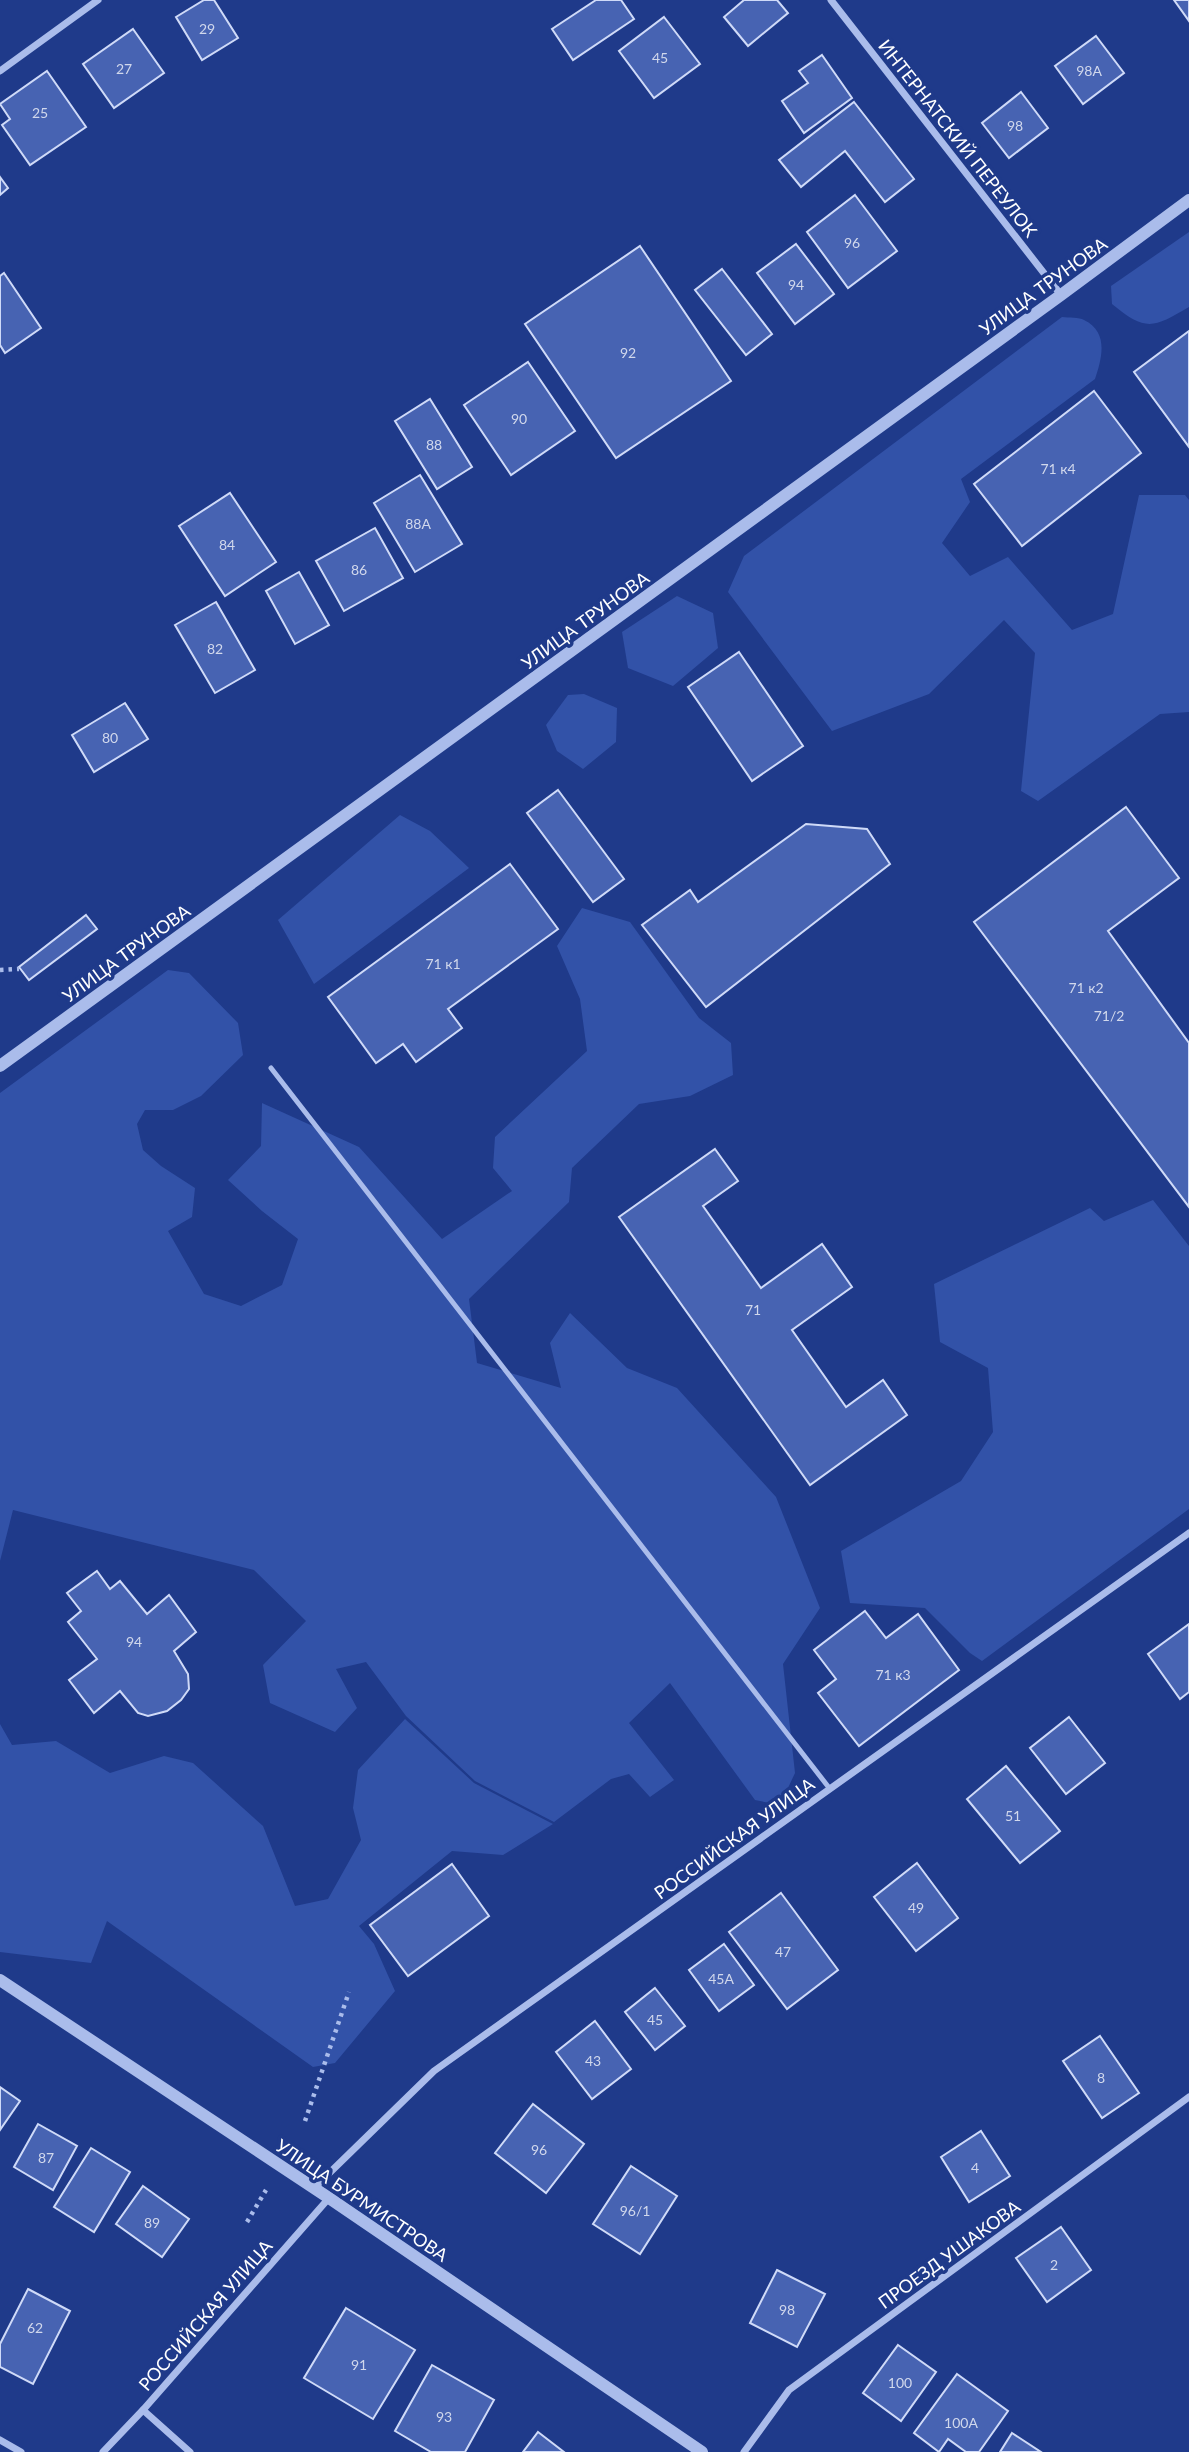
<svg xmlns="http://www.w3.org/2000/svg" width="1189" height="2452" viewBox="0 0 1189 2452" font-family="Lato,sans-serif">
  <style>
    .green { fill: #3252a8 }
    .building { fill: #4763b2; stroke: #cfdaf8; stroke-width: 2 }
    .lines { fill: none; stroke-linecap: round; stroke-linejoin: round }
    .path { stroke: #aabceb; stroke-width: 4.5; stroke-dasharray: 3.5 5; stroke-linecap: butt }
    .service { stroke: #aabceb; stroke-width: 5 }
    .minor { stroke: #aabceb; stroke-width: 7 }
    .tertiary { stroke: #aabceb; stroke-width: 12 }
    .labels { text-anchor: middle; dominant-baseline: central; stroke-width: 7; stroke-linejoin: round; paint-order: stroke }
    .number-label { font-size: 14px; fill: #d1d8ec }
    .street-label { font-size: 18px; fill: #fff; stroke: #1f3a8a }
  </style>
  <rect width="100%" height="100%" fill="#1f3a8a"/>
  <g class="green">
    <path d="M1189,232V307C1153,328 1146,332 1112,304L1111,286Z"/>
    <path d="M1062,317C1069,318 1079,317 1084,320C1109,332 1102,358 1095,379L961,479L970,502L942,543L970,576L1008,557L1072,630L1113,614L1139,495H1185L1189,500V712L1160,714L1038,801L1021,791L1035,653L1004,620L929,694L832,731L728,592L744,556Z"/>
    <polygon points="677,596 713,613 718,648 673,686 628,668 622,632"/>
    <polygon points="584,694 617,708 616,742 583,769 557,751 546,725 568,695"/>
    <polygon points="400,815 430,831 469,868 314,984 278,920"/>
    <polygon points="582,908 630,922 699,1018 731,1043 733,1075 690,1096 639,1104 572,1168 569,1202 469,1299 477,1363 561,1388 550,1343 570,1313 627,1368 677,1388 776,1497 820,1608 783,1664 795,1773 780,1805 755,1800 670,1683 629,1723 674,1780 650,1797 629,1774 611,1779 554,1822 475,1781 406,1716 366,1662 336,1669 357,1708 335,1732 270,1703 263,1665 306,1621 254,1570 13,1510 0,1561 0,1093 168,970 189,973 238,1023 243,1055 201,1096 173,1110 145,1110 137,1124 143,1150 161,1166 195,1188 192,1217 168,1231 204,1294 241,1306 282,1285 298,1239 262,1211 228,1180 261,1146 262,1103 359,1147 442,1239 512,1191 493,1168 495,1137 587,1051 580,999 557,946"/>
    <polygon points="1153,1200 1189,1246 1189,1509 982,1661 970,1653 925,1608 850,1603 841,1551 961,1481 993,1432 988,1368 940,1342 934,1284 1090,1208 1104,1221"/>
    <polygon points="405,1719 474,1783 553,1824 503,1855 452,1851 359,1926 374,1944 395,1991 335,2063 313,2067 107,1921 91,1963 0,1952 0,1724 12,1745 56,1741 110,1773 164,1756 193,1763 263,1826 295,1906 328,1899 361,1840 353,1808 358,1770"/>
  </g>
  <g class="building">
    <polygon points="204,0 214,0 238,38 202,60 176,17"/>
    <polygon points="596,0 621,0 634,19 573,60 552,29"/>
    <polygon points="744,0 777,0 788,13 748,46 724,17"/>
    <polygon points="1174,0 1189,0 1189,21"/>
    <polygon points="664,17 700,64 654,98 619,51"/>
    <polygon points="133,29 164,73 114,108 83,64"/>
    <polygon points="1096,36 1124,73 1083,104 1055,66"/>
    <polygon points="822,55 852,98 804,133 782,101 808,83 799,71"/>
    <polygon points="47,71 86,127 30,165 2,125 10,119 0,104"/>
    <polygon points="1021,92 1048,128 1009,158 982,123"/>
    <polygon points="854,102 914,179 885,202 845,151 801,187 779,160"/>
    <polygon points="0,177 8,188 0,195"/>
    <polygon points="855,195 897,251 848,288 807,232"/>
    <polygon points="796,244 834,294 795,324 757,273"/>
    <polygon points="640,246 731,381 616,458 525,324"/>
    <polygon points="722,269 772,334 746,355 695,290"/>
    <polygon points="4,273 41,328 5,353 0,345 0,276"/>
    <polygon points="1189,331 1189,447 1134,372"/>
    <polygon points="528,362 575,431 511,475 464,405"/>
    <polygon points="1094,391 1141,453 1022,546 974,484"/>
    <polygon points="430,399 472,467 437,489 395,421"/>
    <polygon points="420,475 462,544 415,572 374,503"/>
    <polygon points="230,493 276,562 225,596 179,526"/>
    <polygon points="375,528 403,578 344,611 316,561"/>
    <polygon points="299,572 329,625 295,644 266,591"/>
    <polygon points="216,602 255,670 215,693 175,625"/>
    <polygon points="739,652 803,746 752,781 688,687"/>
    <polygon points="125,703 148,739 94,772 72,735"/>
    <polygon points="558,790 624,879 593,902 527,813"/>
    <polygon points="1126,807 1179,878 1108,931 1189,1043 1189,1207 974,922"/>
    <polygon points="806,824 867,829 890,864 706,1007 642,925 690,890 698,902"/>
    <polygon points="510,864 558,929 448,1009 462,1028 416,1062 403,1044 376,1063 328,997"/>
    <polygon points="86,915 97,929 29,980 19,967"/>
    <polygon points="715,1149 738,1181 703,1206 761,1288 822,1244 852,1287 792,1330 846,1407 883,1380 907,1415 810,1485 619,1217"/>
    <polygon points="97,1571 110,1589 120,1581 147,1614 169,1595 196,1632 174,1651 188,1674 189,1689 181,1700 167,1711 148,1716 138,1713 120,1691 94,1713 69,1680 97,1659 68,1622 81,1611 67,1593"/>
    <polygon points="865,1611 886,1638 918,1614 959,1670 859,1746 818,1693 836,1679 814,1650"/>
    <polygon points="1189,1624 1189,1692 1180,1699 1148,1654"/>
    <polygon points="1069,1717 1105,1763 1066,1794 1030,1748"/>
    <polygon points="1006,1766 1060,1831 1020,1863 967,1799"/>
    <polygon points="917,1863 958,1918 916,1951 874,1897"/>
    <polygon points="452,1864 489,1916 408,1976 370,1925"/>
    <polygon points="781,1893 838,1970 787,2009 729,1932"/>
    <polygon points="724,1944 754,1985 719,2011 689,1970"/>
    <polygon points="655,1988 685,2026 655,2050 625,2012"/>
    <polygon points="595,2021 631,2069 592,2099 556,2052"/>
    <polygon points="1100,2036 1139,2093 1102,2118 1063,2061"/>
    <polygon points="0,2087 20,2101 0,2130"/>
    <polygon points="533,2104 584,2144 546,2193 495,2153"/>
    <polygon points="38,2124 77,2146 53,2190 14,2167"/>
    <polygon points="981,2131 1010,2176 969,2202 941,2157"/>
    <polygon points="91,2148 130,2172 94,2232 54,2207"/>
    <polygon points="631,2166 677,2196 640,2254 593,2224"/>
    <polygon points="143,2186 189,2219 162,2257 116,2224"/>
    <polygon points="1061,2227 1091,2270 1047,2302 1016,2258"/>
    <polygon points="777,2270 825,2294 797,2347 750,2323"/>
    <polygon points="28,2289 70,2311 33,2384 0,2367 0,2344"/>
    <polygon points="346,2308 415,2350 373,2419 304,2378"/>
    <polygon points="898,2345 936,2372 901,2421 863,2393"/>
    <polygon points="432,2365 494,2400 465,2452 431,2452 395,2431"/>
    <polygon points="957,2374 1008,2411 979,2452 966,2452 948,2439 939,2452 914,2433"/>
    <polygon points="538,2432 564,2452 523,2452"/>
    <polygon points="1012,2433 1041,2452 1000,2452"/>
  </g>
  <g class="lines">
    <g class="path">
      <polyline points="0,970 19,969"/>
      <polyline points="305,2121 349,1992"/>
      <polyline points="247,2222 266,2190"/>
    </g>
    <polyline class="service" points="271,1068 830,1789"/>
    <g class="minor">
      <polyline points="831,0 1061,295"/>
      <polyline points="0,71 98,0"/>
      <polyline points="314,2188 434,2071 1189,1533"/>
      <polyline points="143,2410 190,2452"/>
      <polyline points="0,2440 21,2452"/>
      <polyline points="103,2452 143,2410 329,2198"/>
      <polyline points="744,2452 789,2390 1189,2097"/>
    </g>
    <g class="tertiary">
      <polyline points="0,1066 1061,295 1189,200"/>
      <polyline points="0,1980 329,2198 702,2452"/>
    </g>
  </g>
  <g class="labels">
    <g class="number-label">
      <text x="207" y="28">29</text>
      <text x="660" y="57">45</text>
      <text x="124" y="68">27</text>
      <text x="1089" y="70">98А</text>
      <text x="40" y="112">25</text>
      <text x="1015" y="125">98</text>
      <text x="852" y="242">96</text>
      <text x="796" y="284">94</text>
      <text x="628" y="352">92</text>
      <text x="519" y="418">90</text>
      <text x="434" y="444">88</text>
      <text x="1058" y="468">71 к4</text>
      <text x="418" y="523">88А</text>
      <text x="227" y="544">84</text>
      <text x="359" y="569">86</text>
      <text x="215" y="648">82</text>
      <text x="110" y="737">80</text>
      <text x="443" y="963">71 к1</text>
      <text x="1086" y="987">71 к2</text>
      <text x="1109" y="1015">71/2</text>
      <text x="753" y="1309">71</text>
      <text x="134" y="1641">94</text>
      <text x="893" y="1674">71 к3</text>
      <text x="1013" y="1815">51</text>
      <text x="916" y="1907">49</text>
      <text x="783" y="1951">47</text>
      <text x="721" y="1978">45А</text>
      <text x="655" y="2019">45</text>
      <text x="593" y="2060">43</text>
      <text x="1101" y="2077">8</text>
      <text x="539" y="2149">96</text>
      <text x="46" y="2157">87</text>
      <text x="975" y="2167">4</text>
      <text x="635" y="2210">96/1</text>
      <text x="152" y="2222">89</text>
      <text x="1054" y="2264">2</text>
      <text x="787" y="2309">98</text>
      <text x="35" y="2327">62</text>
      <text x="359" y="2364">91</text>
      <text x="900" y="2382">100</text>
      <text x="444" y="2416">93</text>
      <text x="961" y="2422">100А</text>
    </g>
    <g class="street-label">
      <text transform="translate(958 138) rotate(52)">ИНТЕРНАТСКИЙ ПЕРЕУЛОК</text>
      <text transform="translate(1043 286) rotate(-36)">УЛИЦА ТРУНОВА</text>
      <text transform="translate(585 620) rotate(-36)">УЛИЦА ТРУНОВА</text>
      <text transform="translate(126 953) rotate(-36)">УЛИЦА ТРУНОВА</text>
      <text transform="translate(734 1838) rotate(-36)">РОССИЙСКАЯ УЛИЦА</text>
      <text transform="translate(362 2200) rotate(34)">УЛИЦА БУРМИСТРОВА</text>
      <text transform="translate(949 2254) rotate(-36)">ПРОЕЗД УШАКОВА</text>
      <text transform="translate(205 2315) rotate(-49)">РОССИЙСКАЯ УЛИЦА</text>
    </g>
  </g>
</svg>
